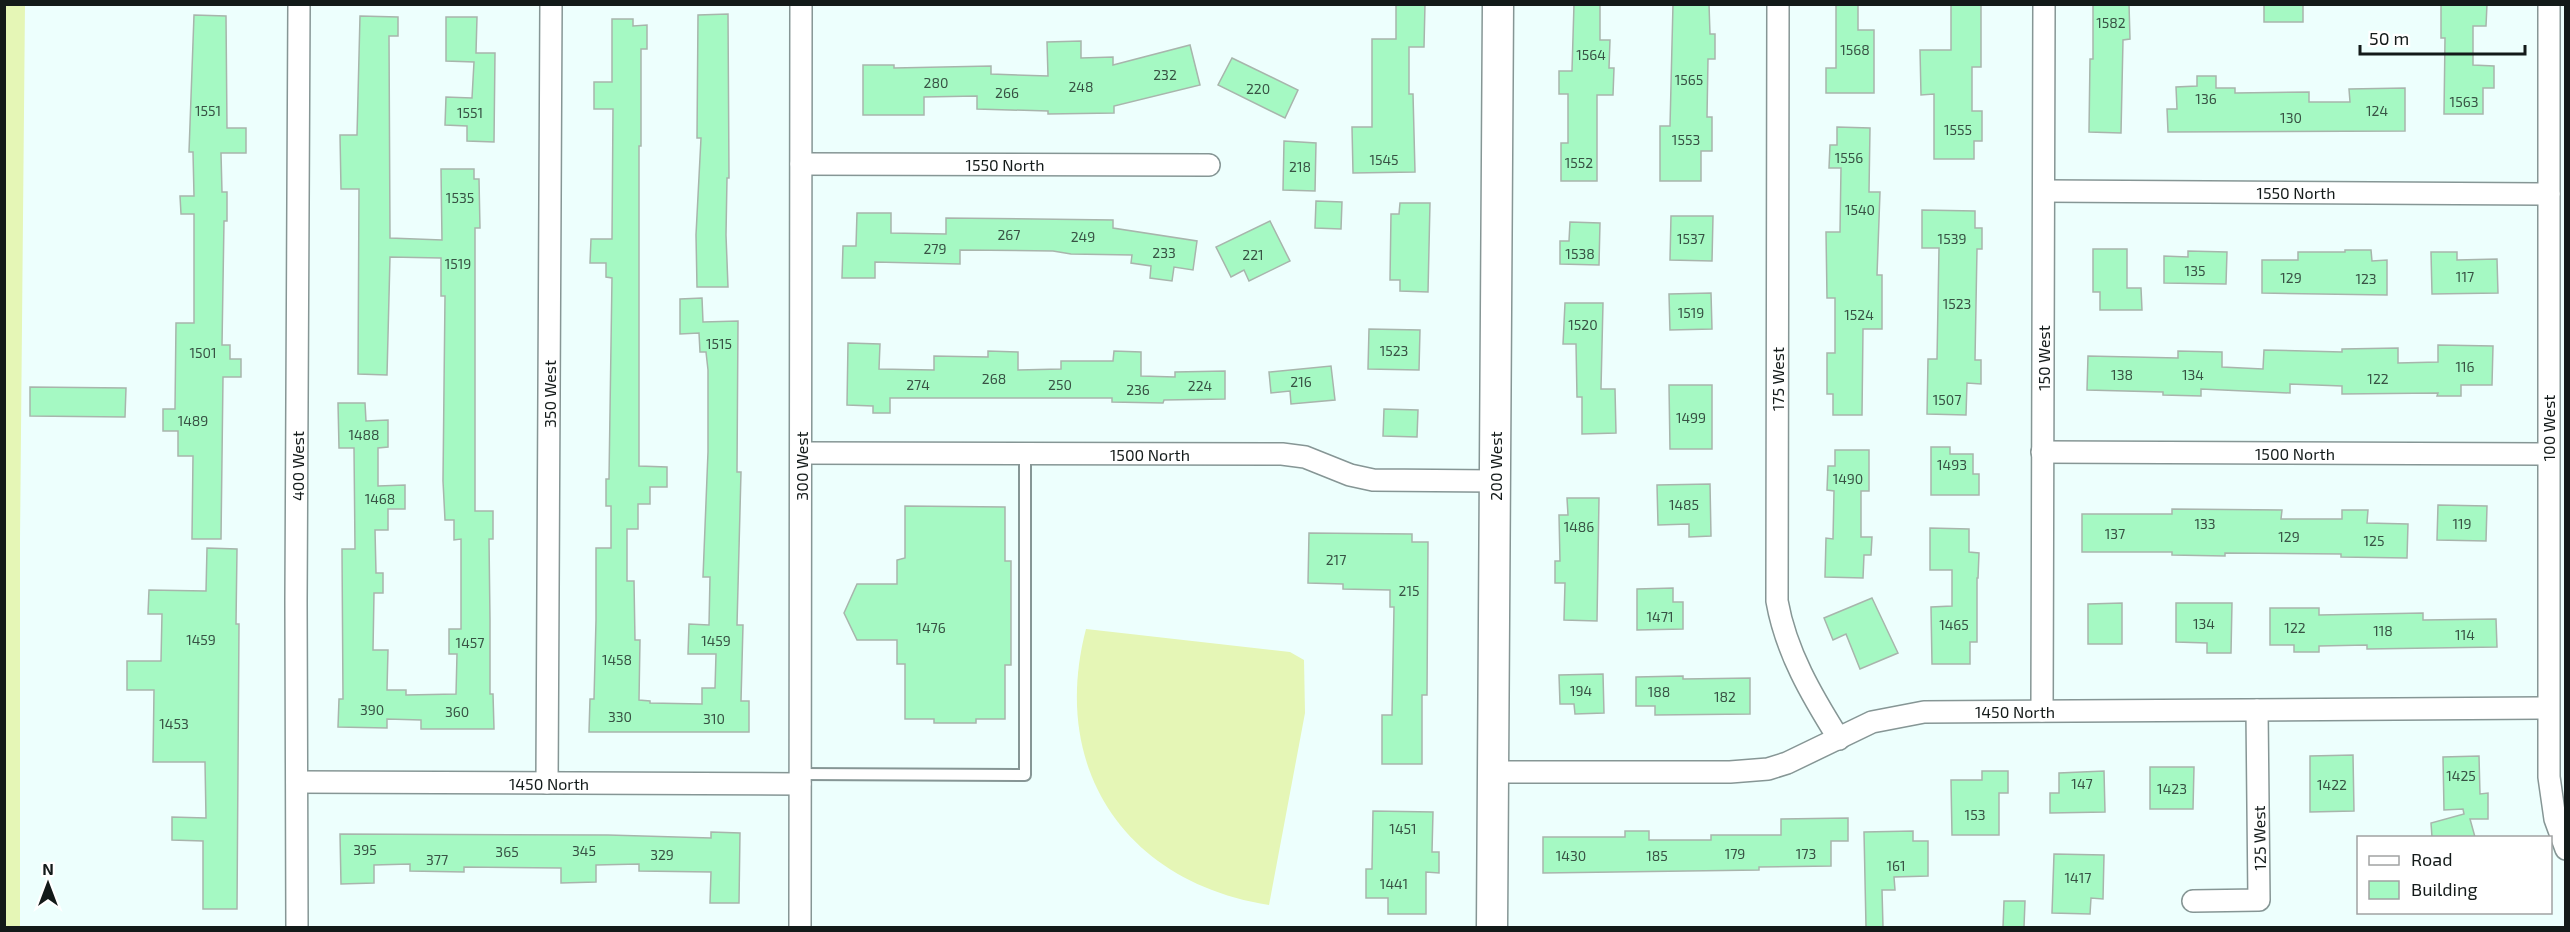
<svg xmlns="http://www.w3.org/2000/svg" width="2570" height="932" viewBox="0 0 2570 932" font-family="'Exo 2',sans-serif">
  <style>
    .grass { fill: #e5f6b6 }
    .building { fill: #a5f9c3; stroke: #a8b5ac; stroke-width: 1.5 }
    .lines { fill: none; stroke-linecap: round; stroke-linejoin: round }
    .service-casing { stroke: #869695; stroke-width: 14 }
    .minor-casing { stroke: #869695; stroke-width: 24 }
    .secondary-casing { stroke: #869695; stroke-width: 33 }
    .service { stroke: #fff; stroke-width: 10 }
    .minor { stroke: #fff; stroke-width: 21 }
    .secondary { stroke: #fff; stroke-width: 30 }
    .labels { text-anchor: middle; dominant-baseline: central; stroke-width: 5; stroke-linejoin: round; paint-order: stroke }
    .number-label { font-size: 14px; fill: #385244 }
    .street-label { font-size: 16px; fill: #131a19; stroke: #fff }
  </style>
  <rect width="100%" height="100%" fill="#edfffd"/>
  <g class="grass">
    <polygon points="25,4 20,539 20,927 5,928 4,5"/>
    <path d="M1086,629L1290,652L1304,660L1305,713L1269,905C1127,883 1049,770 1086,629Z"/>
  </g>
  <g class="building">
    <polygon points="1396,4 1425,4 1424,47 1409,47 1409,94 1413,94 1415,172 1353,173 1352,127 1372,127 1372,39 1396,39"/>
    <polygon points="1574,4 1600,4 1600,40 1610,40 1609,68 1614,68 1613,95 1597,95 1597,181 1561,181 1561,143 1568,143 1568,94 1559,94 1559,71 1572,71"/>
    <polygon points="1673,4 1709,4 1710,34 1715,34 1715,59 1708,59 1707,117 1712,117 1712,151 1701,151 1701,181 1660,181 1660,126 1670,126"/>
    <polygon points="1836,4 1858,4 1858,30 1874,30 1874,93 1826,93 1826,68 1836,68"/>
    <polygon points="1951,4 1981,4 1981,67 1972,67 1972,111 1982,111 1982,141 1974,141 1974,159 1934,159 1934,94 1921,95 1920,50 1951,50"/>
    <polygon points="2093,4 2129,4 2130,39 2123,40 2121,133 2089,132 2090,59 2093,59"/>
    <rect x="2264" y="4" width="39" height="18"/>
    <polygon points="2441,4 2487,4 2486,26 2473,26 2473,65 2494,66 2494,88 2483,88 2483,114 2444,114 2445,38 2441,38"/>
    <polygon points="728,14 729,178 727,178 726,235 728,287 697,287 696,235 701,138 697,138 698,15"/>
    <polygon points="194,15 226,16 227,128 246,128 246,153 221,153 222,192 227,192 227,221 224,221 222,345 230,345 230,359 241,359 241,377 223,377 221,539 192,539 193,456 178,456 178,431 163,431 163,409 175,409 176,323 194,323 194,214 181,214 180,196 194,196 193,152 189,152"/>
    <polygon points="360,16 398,17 398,36 389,36 390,238 442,240 441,169 474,169 474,179 479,179 480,228 475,228 475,511 493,511 493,539 489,539 490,620 490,694 493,694 494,729 421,729 421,720 387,719 387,728 338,727 339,699 343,699 342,549 355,549 354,448 339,448 338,403 365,403 366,421 388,420 388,447 378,448 378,486 405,485 405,509 388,509 388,530 375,530 376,573 383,573 383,593 374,593 373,650 388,650 387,690 406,690 406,695 456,694 457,654 449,654 449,629 461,629 461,539 454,540 454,520 445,520 443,481 445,296 441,296 441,258 390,257 387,375 358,374 359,189 341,189 340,135 357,135"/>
    <polygon points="446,17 477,17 476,53 495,53 494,142 467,141 467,126 445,125 446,97 472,98 474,62 446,61"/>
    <polygon points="612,19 633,19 633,26 647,25 647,49 641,49 641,146 639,146 639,466 667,467 667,487 650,487 650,504 638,504 638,529 627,529 627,581 634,581 635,640 640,640 639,700 650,701 650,703 702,704 702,688 715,688 716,654 688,654 689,624 709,625 710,577 703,577 708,452 708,370 706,352 700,352 699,333 680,334 680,299 702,298 703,322 738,321 737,472 741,472 737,625 743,625 741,701 749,701 749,732 589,732 590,699 594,699 596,620 596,548 611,548 611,506 606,506 606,479 609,479 612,278 606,277 606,263 590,263 591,239 612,239 613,109 594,109 594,82 612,82"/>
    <polygon points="1081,41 1081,58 1113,57 1113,65 1190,45 1200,85 1114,106 1114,113 1048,114 1048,111 977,109 977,96 924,97 924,115 863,115 863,65 894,65 894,68 991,66 991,74 1048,76 1047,42"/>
    <polygon points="1232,58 1298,90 1285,118 1218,85"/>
    <polygon points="2197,76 2216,76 2216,88 2235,88 2235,93 2309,92 2309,102 2350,102 2349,89 2405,88 2405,131 2168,132 2167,109 2177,109 2176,87 2197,86"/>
    <polygon points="1837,127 1870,128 1869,192 1880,192 1877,275 1882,275 1882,329 1863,329 1862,415 1833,415 1833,394 1827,394 1827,353 1835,353 1835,298 1827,298 1826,232 1840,232 1841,168 1829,168 1830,145 1837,145"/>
    <polygon points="1284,141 1316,143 1315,191 1283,190"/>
    <polygon points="1316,201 1342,202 1341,229 1315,228"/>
    <polygon points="1400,203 1430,203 1428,292 1400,291 1400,280 1390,280 1391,214 1399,214"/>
    <polygon points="1922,210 1975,211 1975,228 1982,228 1982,249 1977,249 1975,360 1981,360 1981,384 1967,383 1966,415 1927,414 1928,359 1937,359 1939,248 1922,248"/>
    <polygon points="857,213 891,213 891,233 946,234 946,218 1113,220 1113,228 1197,241 1193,270 1174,267 1172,281 1150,278 1151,266 1131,263 1132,255 1071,254 1053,251 960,250 960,264 875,262 875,278 842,278 843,246 856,246"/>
    <polygon points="1671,216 1713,216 1712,261 1670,260"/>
    <polygon points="1270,221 1290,261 1249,281 1244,270 1231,277 1216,247"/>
    <polygon points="1570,222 1600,223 1599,265 1560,264 1560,241 1569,241"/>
    <polygon points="2093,249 2127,249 2127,288 2141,288 2142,310 2100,310 2100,292 2093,292"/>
    <polygon points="2345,250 2371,250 2372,261 2387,260 2387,295 2262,293 2262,260 2298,260 2298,252 2345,252"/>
    <polygon points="2188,251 2227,252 2226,284 2164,283 2164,256 2188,257"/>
    <polygon points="2431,252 2457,252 2457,260 2497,259 2498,293 2432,294"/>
    <polygon points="1711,293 1712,329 1670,330 1669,294"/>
    <polygon points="1565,303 1603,303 1601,389 1615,389 1616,433 1582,434 1582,397 1577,397 1576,344 1563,344"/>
    <polygon points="1369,329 1420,330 1419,370 1368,369"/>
    <polygon points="848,343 880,344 879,369 934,370 934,356 988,357 988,351 1018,352 1018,370 1061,369 1061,361 1113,361 1114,351 1141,352 1141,376 1175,377 1175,372 1225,371 1225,399 1164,400 1163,403 1112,402 1112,398 890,398 890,413 873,413 873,406 847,405"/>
    <polygon points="2438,345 2493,346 2492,385 2461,385 2461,396 2437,396 2438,393 2342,394 2342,386 2290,384 2290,393 2201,389 2201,396 2163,395 2163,392 2087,390 2088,356 2178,358 2178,351 2222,352 2222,367 2263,369 2264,350 2342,352 2342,349 2398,348 2398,363 2438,362"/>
    <polygon points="1331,366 1335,400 1291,404 1290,391 1271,393 1269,372"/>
    <polygon points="1669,385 1712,385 1712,449 1670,449"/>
    <polygon points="30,387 126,388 125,417 30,416"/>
    <polygon points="1384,409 1418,410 1417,437 1383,436"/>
    <polygon points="1931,447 1950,447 1950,454 1973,454 1973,474 1979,474 1979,495 1931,495"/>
    <polygon points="1835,450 1869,450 1869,491 1861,491 1861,537 1872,537 1871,555 1864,555 1863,578 1825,577 1826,538 1833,539 1834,491 1827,490 1828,466 1835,466"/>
    <polygon points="1710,484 1711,536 1689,537 1689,524 1658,525 1657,485"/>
    <polygon points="1567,498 1599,498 1597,621 1564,620 1565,583 1555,583 1555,561 1560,561 1559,515 1568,515"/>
    <polygon points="2438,505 2487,506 2486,541 2437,540"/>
    <polygon points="905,506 1005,507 1005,561 1011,561 1011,665 1005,665 1005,719 976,719 976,723 934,723 934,719 905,719 905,664 897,664 897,640 857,640 844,613 857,584 897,584 897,560 905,558"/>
    <polygon points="2172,509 2282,510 2281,519 2342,519 2342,510 2368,510 2367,523 2408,524 2407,558 2341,557 2341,554 2225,553 2225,556 2172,555 2172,552 2082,552 2082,514 2172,514"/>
    <polygon points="1930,528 1969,529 1969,552 1979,553 1978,578 1977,578 1977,642 1970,642 1970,664 1932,664 1931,607 1952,606 1952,570 1930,570"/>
    <polygon points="1309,533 1412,534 1412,542 1428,542 1427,695 1422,695 1422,764 1382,764 1382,715 1392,715 1394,607 1390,607 1390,590 1343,589 1343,584 1308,583"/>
    <polygon points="207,548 237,549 236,624 239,624 237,909 203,909 203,841 172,840 172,817 206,818 205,762 153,762 154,690 127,690 127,661 161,661 162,614 148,614 149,590 206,591"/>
    <polygon points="1673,588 1673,602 1683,602 1683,629 1637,630 1637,589"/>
    <polygon points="1872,598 1898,653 1860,669 1846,634 1833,640 1824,618"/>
    <polygon points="2122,603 2122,644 2088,644 2088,604"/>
    <polygon points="2176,603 2232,603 2231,653 2207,653 2207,643 2176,642"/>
    <polygon points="2270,608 2319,608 2319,615 2423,613 2423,620 2496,619 2497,647 2367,649 2367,645 2319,646 2319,652 2294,652 2294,645 2270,645"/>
    <polygon points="1603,674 1604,713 1575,714 1574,704 1560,704 1559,675"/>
    <polygon points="1683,676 1683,679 1750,678 1750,714 1655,715 1655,706 1636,706 1636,677"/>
    <polygon points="2353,755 2354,811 2310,812 2310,756"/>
    <polygon points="2479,756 2480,794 2488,793 2488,819 2470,819 2475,837 2432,837 2431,823 2464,814 2463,809 2444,810 2443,757"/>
    <polygon points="2150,767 2194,767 2193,809 2150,809"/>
    <polygon points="1982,771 2008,771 2008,793 1999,793 1999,835 1952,835 1951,780 1982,780"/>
    <polygon points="2104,771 2105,812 2050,813 2050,793 2059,793 2059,773"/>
    <polygon points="1373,811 1433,812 1432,852 1439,852 1439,873 1426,872 1426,914 1388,914 1388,898 1366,898 1366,869 1372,869"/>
    <polygon points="1848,818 1848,841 1831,841 1831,866 1759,867 1759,870 1543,873 1543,837 1625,837 1625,831 1649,831 1649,840 1711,840 1711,835 1781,835 1781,819"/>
    <polygon points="1913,831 1913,841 1928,841 1928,876 1894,877 1895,890 1882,890 1883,927 1866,927 1864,832"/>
    <polygon points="711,832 740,833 739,903 710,903 711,872 639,871 639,864 596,865 596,882 561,883 561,868 464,867 464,872 410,871 410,864 374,865 374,883 341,884 340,834 608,835 711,838"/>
    <polygon points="2054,854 2104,855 2103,899 2091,898 2090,914 2052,913"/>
    <polygon points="2004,901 2025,901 2024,927 2003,927"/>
  </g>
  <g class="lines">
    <defs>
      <polyline id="service" points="800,774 1025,775 1025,454"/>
      <g id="minor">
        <path d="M1778,4L1777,601C1786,652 1812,696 1839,739"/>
        <polyline points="2549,4 2549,777 2555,819 2566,849"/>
        <polyline points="801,164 1209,165"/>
        <polyline points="2044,191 2549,194"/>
        <polyline points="2042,452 2548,454"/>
        <polyline points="801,453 1282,454 1305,457 1350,475 1373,480 1495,481"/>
        <polyline points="2042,711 2044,4"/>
        <polyline points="1493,772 1730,772 1768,769 1787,763 1872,722 1924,712 2548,708"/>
        <polyline points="297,782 800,784"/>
        <polyline points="547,783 551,4"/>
        <polyline points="2193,901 2259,900 2257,710"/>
        <polyline points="297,928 296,601 299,4"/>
        <polyline points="800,928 801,4"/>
      </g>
      <polyline id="secondary" points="1492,928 1498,4"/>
    </defs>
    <use href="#service" class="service-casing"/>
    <use href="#minor" class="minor-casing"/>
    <use href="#secondary" class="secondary-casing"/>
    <use href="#service" class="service"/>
    <use href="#minor" class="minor"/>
    <use href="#secondary" class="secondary"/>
  </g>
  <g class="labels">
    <g class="number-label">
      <text x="2111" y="22">1582</text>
      <text x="1855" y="49">1568</text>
      <text x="1591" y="54">1564</text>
      <text x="1165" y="74">232</text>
      <text x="1689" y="79">1565</text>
      <text x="936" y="82">280</text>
      <text x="1081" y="86">248</text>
      <text x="1258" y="88">220</text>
      <text x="1007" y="92">266</text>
      <text x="2206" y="98">136</text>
      <text x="2464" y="101">1563</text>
      <text x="208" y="110">1551</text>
      <text x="2377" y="110">124</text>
      <text x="470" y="112">1551</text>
      <text x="2291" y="117">130</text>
      <text x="1958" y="129">1555</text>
      <text x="1686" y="139">1553</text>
      <text x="1849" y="157">1556</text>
      <text x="1384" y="159">1545</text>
      <text x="1579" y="162">1552</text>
      <text x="1300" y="166">218</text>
      <text x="460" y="197">1535</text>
      <text x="1860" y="209">1540</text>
      <text x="1009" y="234">267</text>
      <text x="1083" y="236">249</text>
      <text x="1691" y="238">1537</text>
      <text x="1952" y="238">1539</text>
      <text x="935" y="248">279</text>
      <text x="1164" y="252">233</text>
      <text x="1580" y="253">1538</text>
      <text x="1253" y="254">221</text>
      <text x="458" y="263">1519</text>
      <text x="2195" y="270">135</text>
      <text x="2465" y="276">117</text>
      <text x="2291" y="277">129</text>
      <text x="2366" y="278">123</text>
      <text x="1957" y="303">1523</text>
      <text x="1691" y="312">1519</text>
      <text x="1859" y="314">1524</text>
      <text x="1583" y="324">1520</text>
      <text x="719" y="343">1515</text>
      <text x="1394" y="350">1523</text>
      <text x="203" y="352">1501</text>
      <text x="2465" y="366">116</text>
      <text x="2122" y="374">138</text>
      <text x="2193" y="374">134</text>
      <text x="994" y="378">268</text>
      <text x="2378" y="378">122</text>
      <text x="1301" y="381">216</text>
      <text x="918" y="384">274</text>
      <text x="1060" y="384">250</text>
      <text x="1200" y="385">224</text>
      <text x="1138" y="389">236</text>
      <text x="1947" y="399">1507</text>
      <text x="1691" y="417">1499</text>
      <text x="193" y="420">1489</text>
      <text x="364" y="434">1488</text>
      <text x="1952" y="464">1493</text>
      <text x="1848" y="478">1490</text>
      <text x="380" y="498">1468</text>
      <text x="1684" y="504">1485</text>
      <text x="2205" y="523">133</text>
      <text x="2462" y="523">119</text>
      <text x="1579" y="526">1486</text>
      <text x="2115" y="533">137</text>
      <text x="2289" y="536">129</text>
      <text x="2374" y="540">125</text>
      <text x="1336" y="559">217</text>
      <text x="1409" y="590">215</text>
      <text x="1660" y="616">1471</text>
      <text x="2204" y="623">134</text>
      <text x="1954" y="624">1465</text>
      <text x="931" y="627">1476</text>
      <text x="2295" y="627">122</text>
      <text x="2383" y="630">118</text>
      <text x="2465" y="634">114</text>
      <text x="201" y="639">1459</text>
      <text x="716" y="640">1459</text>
      <text x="470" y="642">1457</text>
      <text x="617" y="659">1458</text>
      <text x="1581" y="690">194</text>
      <text x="1659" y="691">188</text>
      <text x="1725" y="696">182</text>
      <text x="372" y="709">390</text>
      <text x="457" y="711">360</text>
      <text x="620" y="716">330</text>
      <text x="714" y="718">310</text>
      <text x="174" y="723">1453</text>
      <text x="2461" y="775">1425</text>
      <text x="2082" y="783">147</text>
      <text x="2332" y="784">1422</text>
      <text x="2172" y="788">1423</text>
      <text x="1975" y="814">153</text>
      <text x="1403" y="828">1451</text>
      <text x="365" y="849">395</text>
      <text x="584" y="850">345</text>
      <text x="507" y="851">365</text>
      <text x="1735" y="853">179</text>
      <text x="1806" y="853">173</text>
      <text x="662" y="854">329</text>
      <text x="1571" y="855">1430</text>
      <text x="1657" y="855">185</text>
      <text x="437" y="859">377</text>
      <text x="1896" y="865">161</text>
      <text x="2078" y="877">1417</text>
      <text x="1394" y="883">1441</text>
    </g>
    <g class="street-label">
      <text x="1005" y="164">1550 North</text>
      <text x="2296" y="192">1550 North</text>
      <text transform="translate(2043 358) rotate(-90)">150 West</text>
      <text transform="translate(1777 379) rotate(-90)">175 West</text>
      <text transform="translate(549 394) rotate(-90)">350 West</text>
      <text transform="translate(2548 428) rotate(-90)">100 West</text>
      <text x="2295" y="453">1500 North</text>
      <text x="1150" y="454">1500 North</text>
      <text transform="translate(297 466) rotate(-90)">400 West</text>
      <text transform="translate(801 466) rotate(-90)">300 West</text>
      <text transform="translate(1495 466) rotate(-90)">200 West</text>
      <text x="2015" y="711">1450 North</text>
      <text x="549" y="783">1450 North</text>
      <text transform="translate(2259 838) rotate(-91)">125 West</text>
    </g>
  </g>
  <rect width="2570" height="932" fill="none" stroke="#131a19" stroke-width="12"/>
  <rect x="2357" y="836" width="195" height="78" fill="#ffffff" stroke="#a1a3a3" stroke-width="1.5"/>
  <rect x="2369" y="856" width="30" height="9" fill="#ffffff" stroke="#a1a3a3" stroke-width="1.5"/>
  <text x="2411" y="866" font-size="18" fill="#131a19">Road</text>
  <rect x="2369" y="881" width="30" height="18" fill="#a5f9c3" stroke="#a1a3a3" stroke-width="1.5"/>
  <text x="2411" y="896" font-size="18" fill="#131a19">Building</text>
  <g transform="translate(48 884)" stroke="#ffffff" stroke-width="4.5" paint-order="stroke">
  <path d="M0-4.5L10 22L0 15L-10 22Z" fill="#131a19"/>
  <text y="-9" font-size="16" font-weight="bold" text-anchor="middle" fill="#131a19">N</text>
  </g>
  <path d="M2360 45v9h165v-9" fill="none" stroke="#131a19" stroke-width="3"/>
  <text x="2369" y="45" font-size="18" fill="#131a19" stroke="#ffffff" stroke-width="4.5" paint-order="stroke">50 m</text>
</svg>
